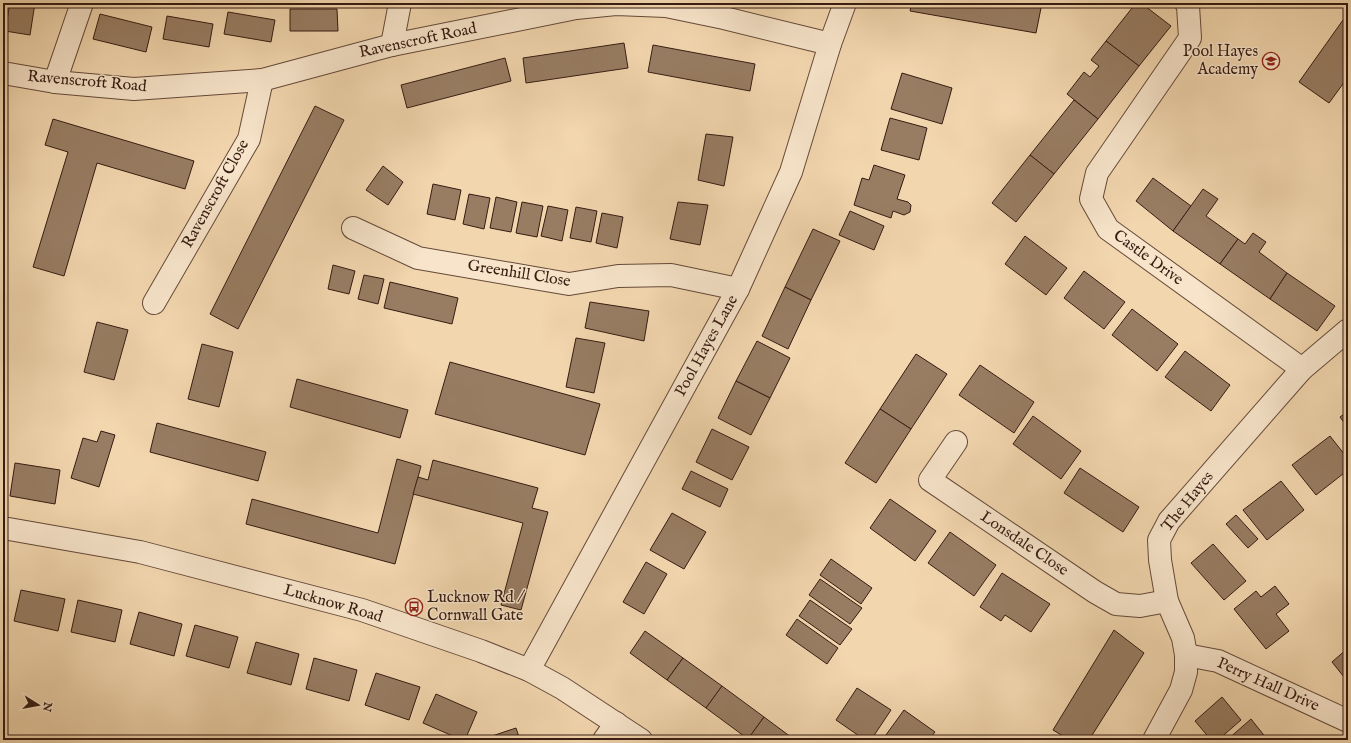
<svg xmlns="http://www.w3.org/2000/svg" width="1351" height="743" viewBox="0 0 1351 743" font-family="'IM FELL English',serif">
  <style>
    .building { fill: #987d63; stroke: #361c12 }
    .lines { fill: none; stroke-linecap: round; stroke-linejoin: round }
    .minor-casing { stroke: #654a39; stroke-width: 24 }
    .minor { stroke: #f7e4ca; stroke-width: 22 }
    .labels { text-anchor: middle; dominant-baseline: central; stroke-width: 3; stroke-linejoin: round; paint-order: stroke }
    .street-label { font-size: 16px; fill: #361c12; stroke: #f7e4ca }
    .poi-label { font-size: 16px; fill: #361c12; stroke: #f7e4ca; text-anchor: end }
  </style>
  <rect width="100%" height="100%" fill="#f2d6ae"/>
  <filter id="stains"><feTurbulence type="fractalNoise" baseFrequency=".005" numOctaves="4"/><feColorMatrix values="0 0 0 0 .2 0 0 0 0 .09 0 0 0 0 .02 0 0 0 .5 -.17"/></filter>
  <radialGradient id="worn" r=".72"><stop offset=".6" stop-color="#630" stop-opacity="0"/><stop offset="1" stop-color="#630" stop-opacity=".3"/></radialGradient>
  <g class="building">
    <polygon points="10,3 35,3 30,35 5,31"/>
    <polygon points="912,3 1042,3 1036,33 910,11"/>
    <polygon points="1136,3 1141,3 1171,26 1139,66 1106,41"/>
    <polygon points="290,9 337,9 338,31 290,31"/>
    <polygon points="228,12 275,20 271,42 224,34"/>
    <polygon points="100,14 152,27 146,52 93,39"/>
    <polygon points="167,16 213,24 209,47 163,39"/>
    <polygon points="1343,20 1348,23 1348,77 1329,103 1299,82"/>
    <polygon points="1106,41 1139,66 1098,119 1067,94 1084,72 1090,77 1099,66 1091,60"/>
    <polygon points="624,43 628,68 526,83 523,58"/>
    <polygon points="653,45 755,64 750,91 648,72"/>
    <polygon points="505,58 511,81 407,108 401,85"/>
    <polygon points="902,73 952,88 942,124 891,109"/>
    <polygon points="1074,100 1098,119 1054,174 1030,155"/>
    <polygon points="315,106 344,120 238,329 210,314"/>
    <polygon points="890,118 927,128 919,160 881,150"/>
    <polygon points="53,119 194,161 185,189 97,163 64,276 33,267 68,152 45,145"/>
    <polygon points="706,134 733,137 724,186 698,180"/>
    <polygon points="1030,155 1054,174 1016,222 992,203"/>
    <polygon points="874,165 905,175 897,199 908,202 911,205 910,212 904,215 893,211 891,218 854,205 862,178 869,180"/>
    <polygon points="383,166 403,182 388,205 366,190"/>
    <polygon points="1153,178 1191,206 1173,231 1136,201"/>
    <polygon points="433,184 461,190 455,220 427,214"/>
    <polygon points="1203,189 1218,199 1206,216 1238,239 1220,264 1173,231"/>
    <polygon points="469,194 490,198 484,229 463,224"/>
    <polygon points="496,197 517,202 511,232 490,228"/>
    <polygon points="522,202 543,206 537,237 516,233"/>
    <polygon points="678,202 708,205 700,245 670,239"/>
    <polygon points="548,206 568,210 562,241 541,236"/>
    <polygon points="576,207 597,211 591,242 570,238"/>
    <polygon points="850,211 884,226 874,250 839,235"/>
    <polygon points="602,213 623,217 617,248 596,243"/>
    <polygon points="813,229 840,241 811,300 785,287"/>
    <polygon points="1253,233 1266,242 1259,252 1287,273 1270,299 1220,264 1238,239 1245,244"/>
    <polygon points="1025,236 1067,268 1046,295 1005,264"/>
    <polygon points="333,265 355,271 349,294 328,289"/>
    <polygon points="1084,271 1125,302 1104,329 1064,298"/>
    <polygon points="1287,273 1335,306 1317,331 1270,299"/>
    <polygon points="364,275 384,279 378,304 358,299"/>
    <polygon points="390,282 458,298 452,324 384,308"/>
    <polygon points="785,287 811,300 788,349 762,336"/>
    <polygon points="590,302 649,311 644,341 585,328"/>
    <polygon points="1132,309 1178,344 1157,371 1112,335"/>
    <polygon points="97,322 128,330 114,380 84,372"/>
    <polygon points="576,338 605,343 594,393 566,387"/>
    <polygon points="757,341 790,358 770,398 736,381"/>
    <polygon points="202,344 233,352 219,407 188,399"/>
    <polygon points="1185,351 1230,385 1211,411 1165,377"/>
    <polygon points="916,354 947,374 911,429 880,409"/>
    <polygon points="450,362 600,404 585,455 435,414"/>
    <polygon points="980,365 1034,402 1014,433 959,395"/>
    <polygon points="297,379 408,410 400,438 290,407"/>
    <polygon points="736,381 770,398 751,435 718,418"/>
    <polygon points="880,409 911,429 876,483 845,463"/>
    <polygon points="1348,411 1348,428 1340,417"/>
    <polygon points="1033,416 1081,451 1061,479 1013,444"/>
    <polygon points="157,423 266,452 258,481 150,452"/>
    <polygon points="712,429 749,447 732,480 696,462"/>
    <polygon points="101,431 115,435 99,487 71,478 83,438 97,442"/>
    <polygon points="1330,436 1348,459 1348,470 1316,495 1292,465"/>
    <polygon points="397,459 421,466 395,564 246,524 252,499 378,533"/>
    <polygon points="433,460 538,488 532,508 548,512 521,610 501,605 523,523 413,494 418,477 428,480"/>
    <polygon points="15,463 60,470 55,504 10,496"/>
    <polygon points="1080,468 1139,507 1123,532 1064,493"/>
    <polygon points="691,471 728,489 720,507 682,489"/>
    <polygon points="1281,481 1304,510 1267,540 1243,510"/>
    <polygon points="890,499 936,531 915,561 870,528"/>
    <polygon points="672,513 706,532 684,569 650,550"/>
    <polygon points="1236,515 1258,539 1248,548 1226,524"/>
    <polygon points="950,532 996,565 974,596 928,563"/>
    <polygon points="1213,544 1246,581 1224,600 1191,563"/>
    <polygon points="831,559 872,588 861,604 820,575"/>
    <polygon points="646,562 667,574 644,614 623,602"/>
    <polygon points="1002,573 1050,604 1031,632 1005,615 1001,621 980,607"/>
    <polygon points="820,579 862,608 850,624 809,595"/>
    <polygon points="1275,586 1289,604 1276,614 1289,631 1266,649 1234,609 1256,591 1261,597"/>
    <polygon points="21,590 65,599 58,631 14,621"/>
    <polygon points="78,600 122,610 115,642 71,632"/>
    <polygon points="810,600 852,629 840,645 799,616"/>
    <polygon points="139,612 182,624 174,656 130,644"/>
    <polygon points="797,619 838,648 827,664 786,635"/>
    <polygon points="195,625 238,637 229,668 186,656"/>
    <polygon points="1114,630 1144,653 1089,740 1070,740 1053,730"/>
    <polygon points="645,631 683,658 667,680 630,653"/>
    <polygon points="256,642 299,654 291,685 247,673"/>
    <polygon points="1348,648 1348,682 1332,662"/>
    <polygon points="314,658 357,670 349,701 306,689"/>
    <polygon points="683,658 722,686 706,708 667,680"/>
    <polygon points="376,673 420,687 409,720 365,705"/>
    <polygon points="722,686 764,717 748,739 706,708"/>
    <polygon points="857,688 891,710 871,740 865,740 836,720"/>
    <polygon points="436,694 477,712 465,740 462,740 423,723"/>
    <polygon points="1222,697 1241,720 1218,740 1211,740 1195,721"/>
    <polygon points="904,710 935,732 929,740 885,740 883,739"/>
    <polygon points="764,717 795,740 748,739"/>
    <polygon points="1251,719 1267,739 1266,740 1227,740"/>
    <polygon points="516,728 520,740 486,740 486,738"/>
  </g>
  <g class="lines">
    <defs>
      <g id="minor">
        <polyline points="1186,3 1188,6 1190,38 1097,173 1091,199 1108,229 1302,369"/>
        <polyline points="392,45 400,3"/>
        <polyline points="3,73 55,82 134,89 262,80 392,45 576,8 616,4 666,6 724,18 830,44"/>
        <polyline points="55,82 82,3"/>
        <polyline points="353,228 418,258 569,284 618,276 671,275 738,289"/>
        <polyline points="154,303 249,139 262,80"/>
        <polyline points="956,442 930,480 1095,592 1116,604 1140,606 1167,601"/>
        <polyline points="3,528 140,552 362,610 481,651 529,670 562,688 641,740"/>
        <polyline points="1186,655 1218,661 1348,721"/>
        <polyline points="529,670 738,289 791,172 830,44 845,3"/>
        <polyline points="604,740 616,723"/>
        <polyline points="1154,740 1181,690 1186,672 1186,655 1183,638 1167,601 1160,560 1159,540 1169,521 1302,369 1348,330"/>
      </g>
    </defs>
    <use href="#minor" class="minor-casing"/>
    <use href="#minor" class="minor"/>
  </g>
  <defs>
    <symbol id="school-ring" viewBox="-11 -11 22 22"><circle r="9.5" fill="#f7e4ca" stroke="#8f2418" stroke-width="1.5"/><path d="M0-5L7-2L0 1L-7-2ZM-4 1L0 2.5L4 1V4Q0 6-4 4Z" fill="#8f2418"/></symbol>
    <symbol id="bus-ring" viewBox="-11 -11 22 22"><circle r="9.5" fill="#f7e4ca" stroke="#8f2418" stroke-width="1.5"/><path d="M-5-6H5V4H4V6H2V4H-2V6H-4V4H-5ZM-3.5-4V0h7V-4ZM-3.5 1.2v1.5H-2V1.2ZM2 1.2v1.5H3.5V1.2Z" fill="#8f2418"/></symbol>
  </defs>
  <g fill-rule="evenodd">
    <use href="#school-ring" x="1261" y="51" width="20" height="20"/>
    <use href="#bus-ring" x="404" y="597" width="20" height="20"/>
  </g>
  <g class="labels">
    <g class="street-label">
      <text transform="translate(418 41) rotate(-12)">Ravenscroft Road</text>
      <text transform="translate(87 82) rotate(5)">Ravenscroft Road</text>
      <text transform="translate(216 194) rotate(-61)">Ravenscroft Close</text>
      <text transform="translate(1148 258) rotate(36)">Castle Drive</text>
      <text transform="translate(519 274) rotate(9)">Greenhill Close</text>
      <text transform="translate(707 346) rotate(-61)">Pool Hayes Lane</text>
      <text transform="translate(1188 502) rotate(-51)">The Hayes</text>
      <text transform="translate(1024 544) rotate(34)">Lonsdale Close</text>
      <text transform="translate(333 604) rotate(16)">Lucknow Road</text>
      <text transform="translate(1268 685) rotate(24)">Perry Hall Drive</text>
    </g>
    <g class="poi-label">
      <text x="1258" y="52">Pool Hayes<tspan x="1258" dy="18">Academy</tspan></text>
      <text x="427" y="598" text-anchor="start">Lucknow Rd /<tspan x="427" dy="18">Cornwall Gate</tspan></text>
    </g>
  </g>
  <rect width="1351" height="743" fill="none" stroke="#f2d6ae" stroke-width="16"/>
  <rect x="4" y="4" width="1343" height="735" fill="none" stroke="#361c12" stroke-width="2"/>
  <rect x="8" y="8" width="1335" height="727" fill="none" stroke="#361c12"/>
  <g transform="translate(38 705) rotate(101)" stroke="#f7e4ca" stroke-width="3" paint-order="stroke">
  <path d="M0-3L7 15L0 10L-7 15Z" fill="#361c12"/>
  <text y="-6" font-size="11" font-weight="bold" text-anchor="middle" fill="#361c12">N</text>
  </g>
  <rect width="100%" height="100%" filter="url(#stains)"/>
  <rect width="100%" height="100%" fill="url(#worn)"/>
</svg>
